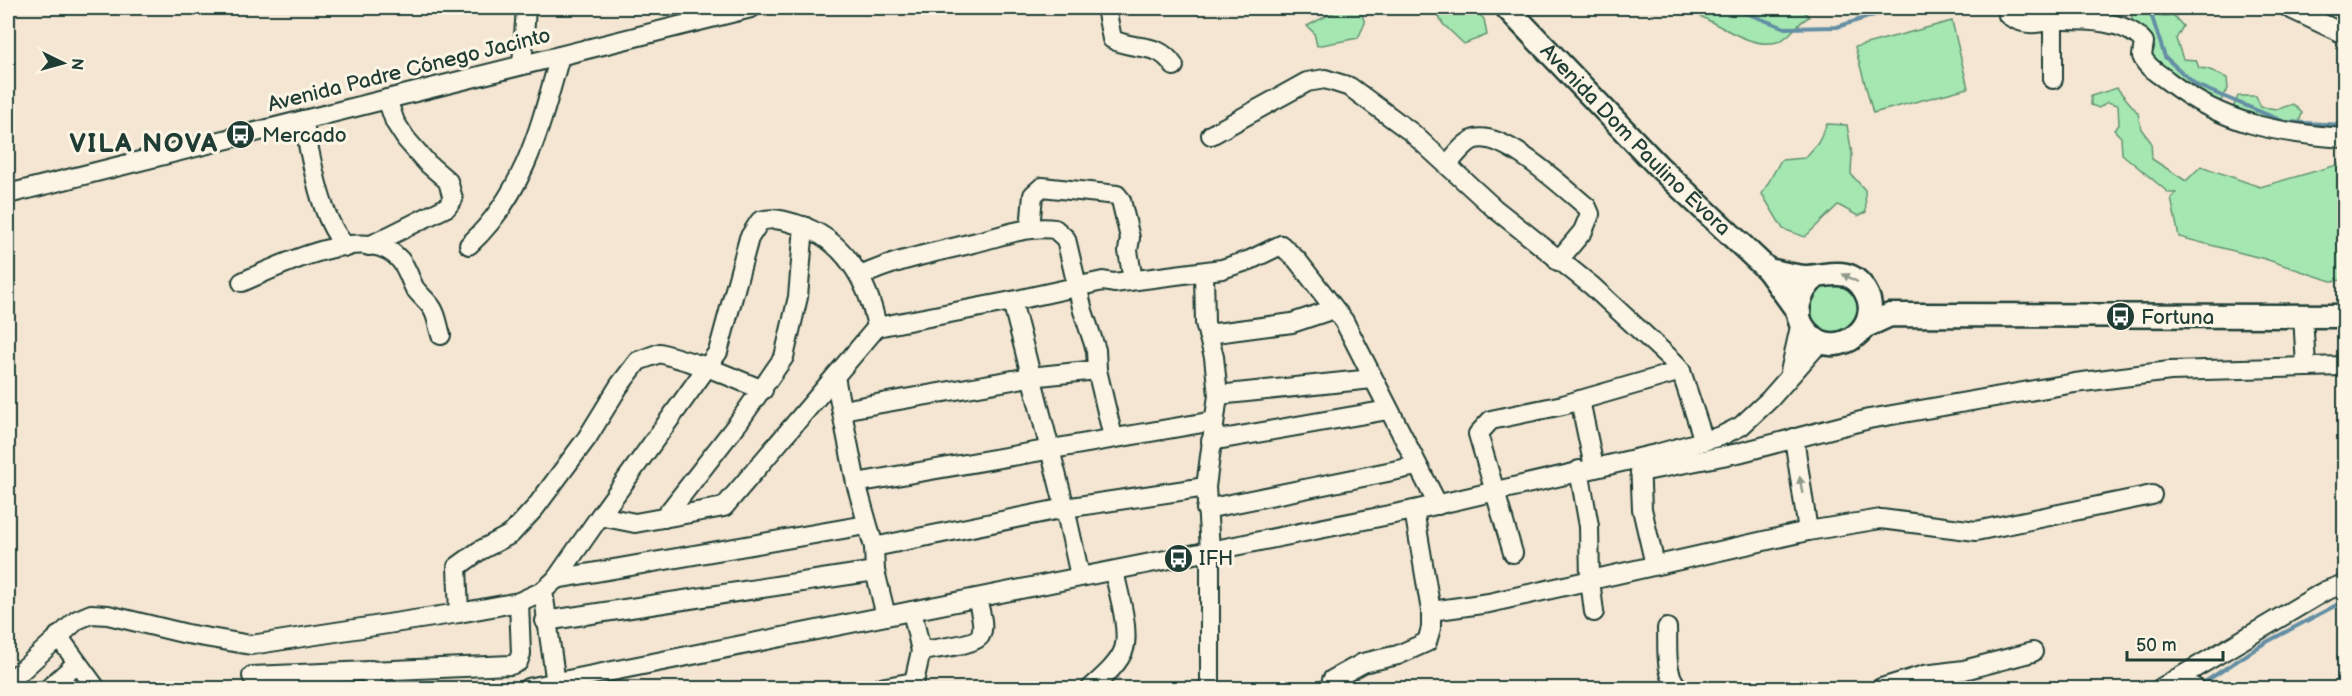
<svg xmlns="http://www.w3.org/2000/svg" width="2352" height="696" viewBox="0 0 2352 696" font-family="'Balsamiq Sans',sans-serif">
  <style>
    .green { fill: #a4e7b1; stroke: #629272; stroke-width: 1.5 }
    .lines { fill: none; stroke-linecap: round; stroke-linejoin: round }
    .stream { stroke: #648ea4; stroke-width: 4 }
    .minor-casing { stroke: #1f3d34; stroke-width: 22 }
    .major-casing { stroke: #1f3d34; stroke-width: 27 }
    .minor { stroke: #fcf5e5; stroke-width: 18 }
    .major { stroke: #fcf5e5; stroke-width: 22 }
    .oneway { fill: #8e998c }
    .labels { text-anchor: middle; dominant-baseline: central; stroke-width: 6; stroke-linejoin: round; paint-order: stroke }
    .street-label { font-size: 21px; fill: #1f3d34; stroke: #fcf5e5 }
    .poi-label { font-size: 21px; fill: #1f3d34; stroke: #fcf5e5; text-anchor: start }
    .district-label { font-size: 27px; font-weight: bold; letter-spacing: 1.5px; fill: #1f3d34; stroke: #fcf5e5 }
  </style>
  <rect width="100%" height="100%" fill="#f4e6d2"/>
  <filter id="ink" filterUnits="userSpaceOnUse"><feTurbulence type="fractalNoise" baseFrequency=".0167" numOctaves="2"/><feDisplacementMap in="SourceGraphic" scale="12" xChannelSelector="R" yChannelSelector="G"/><feConvolveMatrix kernelMatrix="1 2 1 2 8 2 1 2 1" color-interpolation-filters="sRGB"/></filter>
  <g filter="url(#ink)">
    <g class="green">
      <polygon points="1342,8 1361,12 1365,23 1358,38 1317,46 1314,33 1307,26"/>
      <polygon points="1433,8 1473,8 1484,19 1487,35 1464,44 1443,24"/>
      <path d="M1697,8H1771L1780,14L1801,8L1809,17C1798,22 1791,36 1780,41C1756,51 1721,26 1700,16Z"/>
      <polygon points="2132,8 2149,8 2163,16 2173,15 2183,26 2176,39 2183,59 2196,60 2199,68 2208,69 2227,78 2228,89 2216,109 2150,58 2155,47 2143,44 2131,33"/>
      <polygon points="1952,21 1968,88 1873,113 1855,47"/>
      <polygon points="2117,88 2138,113 2141,129 2151,142 2152,159 2186,181 2201,166 2260,187 2344,163 2344,280 2331,281 2265,259 2179,237 2171,198 2176,193 2169,193 2122,154 2121,137 2114,130 2119,125 2118,105 2107,102 2099,108 2091,105 2091,96"/>
      <polygon points="2238,96 2256,96 2261,107 2278,109 2293,104 2302,113 2298,126 2240,121 2233,108"/>
      <polygon points="1827,124 1847,125 1852,154 1851,174 1865,190 1866,212 1858,216 1838,205 1805,237 1783,229 1762,194 1781,160 1805,158 1818,143"/>
      <polygon points="1821,283 1846,284 1859,299 1859,318 1838,337 1811,327 1805,303"/>
    </g>
    <g class="lines">
      <g class="stream">
        <polyline points="1732,8 1785,28 1837,27 1874,15 1917,8"/>
        <polyline points="2149,8 2165,57 2196,85 2285,122 2344,125"/>
        <polyline points="2200,685 2263,644 2344,601"/>
      </g>
      <defs>
        <g id="minor">
          <path d="M1106,8L1112,39C1135,52 1157,40 1174,66"/>
          <path d="M2007,8L2008,15C2023,26 2036,24 2053,20V79"/>
          <polyline points="2289,8 2344,34"/>
          <path d="M2053,20C2080,20 2125,18 2144,42L2142,56C2146,67 2159,74 2168,81C2223,124 2277,133 2344,138"/>
          <polyline points="522,65 526,8"/>
          <path d="M303,120C311,156 320,222 347,247"/>
          <polyline points="1211,135 1307,82 1325,79 1350,87 1411,132 1494,208 1592,286 1674,362 1681,371 1704,441"/>
          <path d="M1448,164C1455,156 1465,142 1475,139C1505,131 1565,189 1587,207L1590,214L1583,231L1558,261"/>
          <polyline points="8,194 751,8"/>
          <polyline points="1030,229 1033,195 1042,187 1117,195 1121,200 1130,238 1128,251 1133,280"/>
          <path d="M469,245C525,193 540,127 560,56"/>
          <polyline points="369,246 447,207 453,199 448,181 427,163 406,139 395,122 387,99"/>
          <polyline points="1204,273 1205,323 1214,357 1218,395 1206,487 1210,550 1210,688"/>
          <path d="M861,276C897,259 938,252 977,242C1002,236 1029,225 1055,229L1066,239L1083,311L1096,350L1097,370L1113,437"/>
          <path d="M242,282C276,267 361,225 395,255C406,264 408,275 414,287C419,295 427,300 432,308C437,315 438,326 441,335"/>
          <polyline points="1012,301 1103,281 1114,283 1222,269 1250,260 1281,245 1297,260 1344,321 1438,505"/>
          <polyline points="2303,316 2306,366"/>
          <polyline points="1208,334 1292,323 1334,309"/>
          <polyline points="1790,372 1801,322"/>
          <polyline points="835,377 856,483"/>
          <polyline points="1218,395 1372,379"/>
          <polyline points="1580,400 1594,467"/>
          <polyline points="842,410 1030,377 1097,370"/>
          <polyline points="1794,438 1808,531"/>
          <polyline points="1211,441 1388,410"/>
          <polyline points="1640,462 1642,509 1655,565"/>
          <polyline points="1579,470 1589,526 1590,580 1594,612"/>
          <polyline points="1640,472 1738,453 1869,419 2075,383 2170,371 2344,366"/>
          <polyline points="1206,509 1417,466"/>
          <path d="M600,516L718,352L749,238L760,221C774,217 782,220 796,224C844,238 868,281 877,327"/>
          <polyline points="664,518 738,423 784,357 798,297 804,226"/>
          <polyline points="874,547 1065,508 1206,487"/>
          <polyline points="1513,553 1478,434 1491,420 1563,405 1681,371"/>
          <polyline points="556,579 866,525"/>
          <polyline points="912,611 921,651 914,682"/>
          <polyline points="1431,611 1489,603 1808,531 1881,519 1976,531 2152,495"/>
          <polyline points="459,613 457,567 479,551 511,534 535,508 587,438 619,386 638,361 660,353 707,367 763,390"/>
          <polyline points="886,616 875,571 874,547 856,483 1214,421"/>
          <polyline points="545,621 875,571"/>
          <path d="M1667,628C1668,647 1664,675 1679,688"/>
          <polyline points="58,636 96,688"/>
          <path d="M921,651C933,649 974,645 980,636C986,626 979,609 977,598"/>
          <polyline points="371,670 373,688"/>
          <polyline points="252,676 511,665 518,662 521,654 519,602"/>
          <polyline points="2178,678 2325,591 2344,584"/>
          <polyline points="8,683 77,620 91,614 108,615 187,634 251,645 459,613 519,602 543,591"/>
          <polyline points="556,684 543,591 556,579 600,516 635,523 724,507 877,327 1012,301 1065,508 1080,576"/>
          <polyline points="49,688 77,663"/>
          <polyline points="528,688 1414,510 1656,454 1721,436 1741,426 1770,399 1820,342"/>
          <polyline points="880,688 914,682 912,688"/>
          <path d="M1091,688C1102,678 1119,664 1124,649C1130,630 1118,591 1114,571"/>
          <polyline points="1330,688 1332,680 1363,663 1398,655 1427,642 1431,628 1431,611 1414,510"/>
          <polyline points="1881,688 1924,675 1964,670 2033,652"/>
          <polyline points="2161,688 2178,678 2195,688"/>
        </g>
        <g id="major">
          <path id="s1" d="M1507,8L1659,167L1768,270L1799,313"/>
          <path d="M1768,270C1779,272 1792,276 1804,277C1827,277 1850,264 1865,291C1885,324 1839,362 1810,335C1790,317 1798,291 1817,276"/>
          <polyline points="1866,326 1890,315 2344,316"/>
        </g>
      </defs>
      <use href="#minor" class="minor-casing"/>
      <use href="#major" class="major-casing"/>
      <use href="#minor" class="minor"/>
      <use href="#major" class="major"/>
    </g>
    <defs><path id="oneway-solid" d="M-6-.8H1V-3.2L6.5 0L1 3.2V.8H-6Z" transform="scale(1.5)"/></defs>
    <g class="oneway">
      <use href="#oneway-solid" transform="translate(1850 278) rotate(-152)"/>
      <use href="#oneway-solid" transform="translate(1801 485) rotate(-99)"/>
    </g>
  </g>
  <defs>
    <symbol id="bus-disc" viewBox="-11 -11 22 22"><circle r="9.5" fill="#1f3d34" stroke="#fcf5e5"/><path d="M-5-6H5V4H4V6H2V4H-2V6H-4V4H-5ZM-3.5-4V0h7V-4ZM-3.5 1.2v1.5H-2V1.2ZM2 1.2v1.5H3.5V1.2Z" fill="#fff"/></symbol>
  </defs>
  <g fill-rule="evenodd">
    <use href="#bus-disc" x="224" y="118" width="33" height="33"/>
    <use href="#bus-disc" x="2104" y="300" width="33" height="33"/>
    <use href="#bus-disc" x="1162" y="542" width="33" height="33"/>
  </g>
  <g class="labels">
    <g class="street-label">
      <text transform="translate(409 70) rotate(-14)">Avenida Padre Cónego Jacinto</text>
      <text stroke="none"><textPath href="#s1" startOffset="184">Avenida Dom Paulino Évora</textPath></text>
    </g>
    <g class="poi-label">
      <text x="262" y="135">Mercado</text>
      <text x="2141" y="317">Fortuna</text>
      <text x="1199" y="558">IFH</text>
    </g>
    <g class="district-label">
      <text x="144" y="144">VILA NOVA</text>
    </g>
  </g>
  <rect width="2352" height="696" fill="none" stroke="#fcf5e5" stroke-width="30"/>
  <rect x="15" y="15" width="2322" height="666" fill="none" stroke="#1f3d34" stroke-width="2" filter="url(#ink)"/>
  <g transform="translate(63 63) rotate(95)" stroke="#fcf5e5" stroke-width="4.5" paint-order="stroke">
  <path d="M0-4.5L10 22L0 15L-10 22Z" fill="#1f3d34"/>
  <text y="-9" font-size="16" font-weight="bold" text-anchor="middle" fill="#1f3d34">N</text>
  </g>
  <path d="M2127 651v9h96v-9" fill="none" stroke="#1f3d34" stroke-width="3"/>
  <text x="2136" y="651" font-size="18" fill="#1f3d34" stroke="#fcf5e5" stroke-width="4.5" paint-order="stroke">50 m</text>
</svg>
